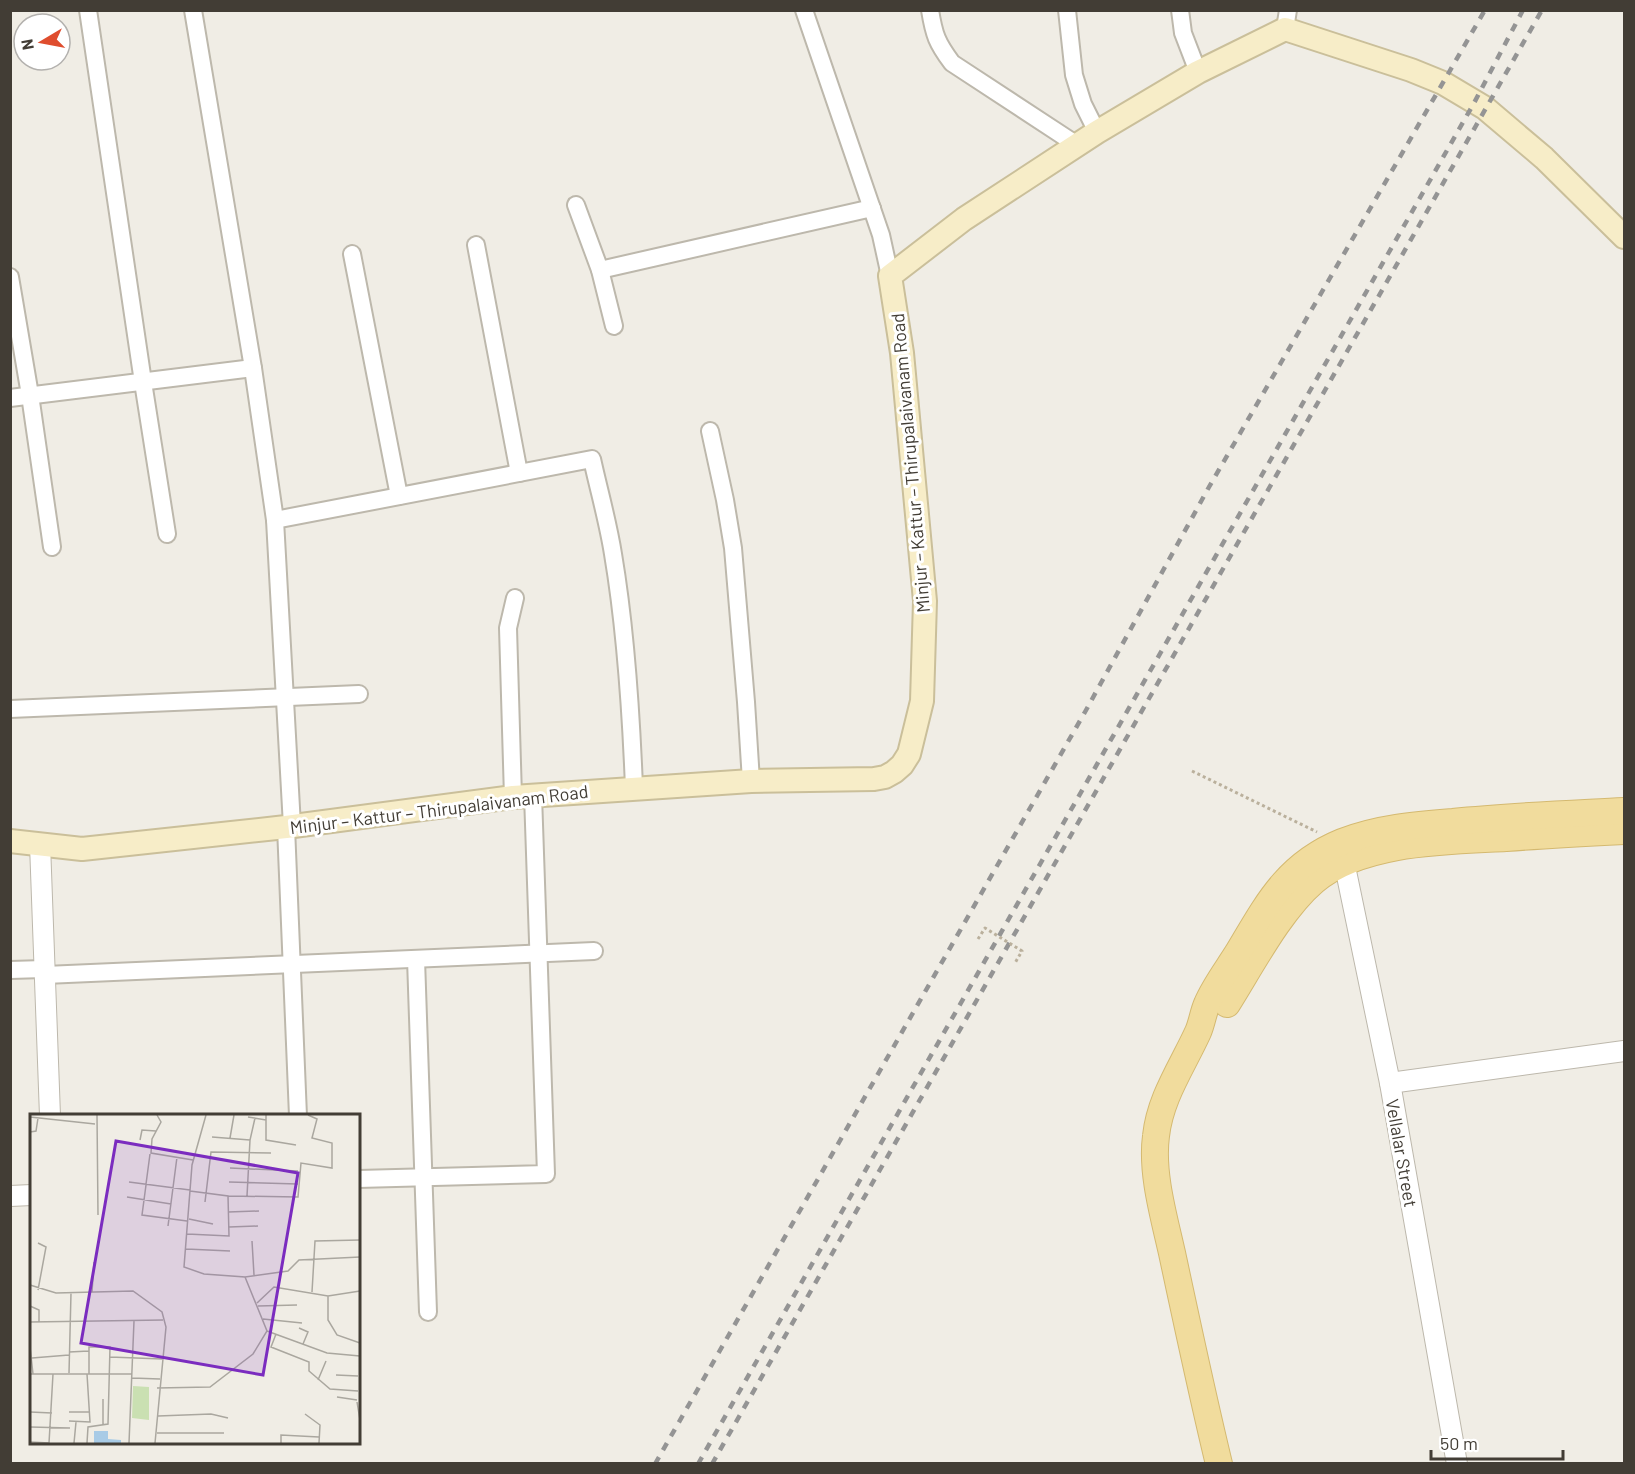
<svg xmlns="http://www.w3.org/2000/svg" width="1635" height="1474" viewBox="0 0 1635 1474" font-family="Barlow,sans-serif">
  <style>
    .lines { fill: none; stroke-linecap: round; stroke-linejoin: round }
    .minor-casing { stroke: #bdb8ac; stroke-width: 20 }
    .tertiary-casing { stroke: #bdb8ac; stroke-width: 22 }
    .secondary-casing { stroke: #cabf9a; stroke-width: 26 }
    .primary-casing { stroke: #d4b970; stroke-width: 28 }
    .path { stroke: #bab09c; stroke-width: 3; stroke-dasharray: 3 3; stroke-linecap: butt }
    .minor { stroke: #fff; stroke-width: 16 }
    .tertiary { stroke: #fff; stroke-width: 20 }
    .secondary { stroke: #f7edc8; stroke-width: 22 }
    .primary { stroke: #f1dc9d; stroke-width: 26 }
    .rail { stroke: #949494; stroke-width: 4.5; stroke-dasharray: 8 8; stroke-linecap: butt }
    .path-bridge { stroke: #bab09c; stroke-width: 3; stroke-dasharray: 3 3; stroke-linecap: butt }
    .labels { text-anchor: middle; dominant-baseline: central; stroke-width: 6; stroke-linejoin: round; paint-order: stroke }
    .street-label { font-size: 18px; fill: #423d35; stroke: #fff }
    .inset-road { fill: none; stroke: #aaa79f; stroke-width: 1.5 }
    .view { fill: #7b2cbf; fill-opacity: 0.15; stroke: #7b2cbf; stroke-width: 3 }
    .inset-edge { fill: none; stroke: #423d35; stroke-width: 3 }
  </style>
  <rect width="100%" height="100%" fill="#f0ede5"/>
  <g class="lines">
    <defs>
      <g id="minor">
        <polyline points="88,10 143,382 167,534"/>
        <polyline points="193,10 253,368 275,520"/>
        <polyline points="804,10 881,235 890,276"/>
        <path d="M930,10C934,35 937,43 952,63L1077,145"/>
        <polyline points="1067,10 1074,75 1083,104 1097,132"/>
        <polyline points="1180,10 1183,33 1198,72"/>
        <polyline points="1285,29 1288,10"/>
        <polyline points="576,205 600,270 614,326"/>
        <polyline points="476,245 519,473"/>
        <polyline points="352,254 399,496"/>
        <polyline points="600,270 872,208"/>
        <polyline points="10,277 30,395 52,547"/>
        <polyline points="10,398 253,368"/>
        <polyline points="710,431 725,500 733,548 746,702 751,781"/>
        <polyline points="10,709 359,694"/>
        <polyline points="513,797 508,628 515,598"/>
        <path d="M292,826L275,520L592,459C599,491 608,522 613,554C626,631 631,710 634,788"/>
        <polyline points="286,827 298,1116"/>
        <polyline points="416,959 428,1312"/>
        <polyline points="10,970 44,969"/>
        <polyline points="45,975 594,951"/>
        <polyline points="358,1179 546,1174 533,795"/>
      </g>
      <g id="tertiary">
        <polyline points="40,844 50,1116"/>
        <polyline points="1342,852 1390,1083 1457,1464"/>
        <polyline points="1390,1083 1624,1051"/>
        <polyline points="10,1196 32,1195"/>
      </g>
      <polyline id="secondary" points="10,841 82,849 286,827 513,797 751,781 874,779 885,777 894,772 902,765 909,754 922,701 925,601 902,353 890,276 964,219 1097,132 1198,72 1285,29 1411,70 1443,83 1485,108 1544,158 1624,237"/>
      <g id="primary">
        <path d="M1227,1004C1251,966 1280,910 1314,881C1362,841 1446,841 1506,838C1546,835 1585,833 1624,831"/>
        <path d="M1219,1464C1202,1394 1187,1323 1172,1253C1164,1217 1151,1173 1156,1136C1160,1098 1182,1067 1198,1032C1202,1023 1203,1013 1207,1004C1214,987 1227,970 1237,954C1267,904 1286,865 1342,842C1378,828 1415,825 1453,822C1510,816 1567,814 1624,811"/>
      </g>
    </defs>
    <use href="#minor" class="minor-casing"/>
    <use href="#tertiary" class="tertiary-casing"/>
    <use href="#secondary" class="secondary-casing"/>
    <use href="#primary" class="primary-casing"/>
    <polyline class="path" points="1192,771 1317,832"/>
    <use href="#minor" class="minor"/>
    <use href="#tertiary" class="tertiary"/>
    <use href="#secondary" class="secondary"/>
    <use href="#primary" class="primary"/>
    <g class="rail">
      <polyline points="655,1464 1085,712 1209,487 1485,10"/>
      <polyline points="698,1464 1474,103 1523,10"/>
      <polyline points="712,1464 1542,10"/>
    </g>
    <polyline class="path-bridge" points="978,939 985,928 1022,951 1015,963"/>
  </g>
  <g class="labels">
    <g class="street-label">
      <text transform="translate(910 463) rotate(-95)">Minjur – Kattur – Thirupalaivanam Road</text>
      <text transform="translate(439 809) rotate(-7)">Minjur – Kattur – Thirupalaivanam Road</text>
      <text transform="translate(1402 1153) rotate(80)">Vellalar Street</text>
    </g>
  </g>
  <g transform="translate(30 1114)">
    <rect width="330" height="330" fill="#f0ede5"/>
    <path d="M103,272L119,273V306L102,304Z" fill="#cae0b2"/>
    <path d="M64,317H78V325L91,326V329H64Z" fill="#a8cbe6"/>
    <path class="inset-road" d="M67,1L68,101M127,1L131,8L122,25L121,39L163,46M236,1V26L266,31M0,3L65,10M218,3L236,6M0,18L6,17L8,4M182,23L220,26M200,24L204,1M110,26L112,16L126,17M200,54L268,57M99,68L160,76M199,68L268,70M116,70L120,40M116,71L112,101L157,107M198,82L268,83L271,49L302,54V29L282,24L287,5L278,1M217,82L220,26L225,4M97,83L141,90M175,88L181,38L241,39M198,98L229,97M159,105L183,110M138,112L147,43M199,113L228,112M157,120L199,122L198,82L160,77M222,127L224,161M156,135L200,137M215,163L258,157L269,146L330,143M0,171L26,179L103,177L132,198L136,213L125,329M8,176L16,133L8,129M62,178L64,148M282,178L285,127L330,126M298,182V206L307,221L330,229M227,189L244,173L298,182L330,177M0,192L9,196V208M228,192L267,191M233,205L272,209M0,208L133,206M269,214L278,218L273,230M237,217L297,239L330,242M246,220L241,233L279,248V257L300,275L328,277M0,233L3,260M39,238L59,237M80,243L132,245M2,244L39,241M330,244V288M39,259L41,179M0,260H102M306,261L328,262M102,264L130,265M288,266L296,247M127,274L180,273L223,240L237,217L215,163L174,160L154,153L162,51L176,1M307,283L327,286M327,288L330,306M0,298L22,299M39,298H59M275,300L290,311L289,329M128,302L181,300L198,304M39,307L60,308L57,260M73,310V285M0,313L40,314M127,319H194M0,328L19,329M19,329L23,260M44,329L46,308M57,329L58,313L78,310L80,233H59V260M99,329L104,207M251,329V321L289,323"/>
    <path class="view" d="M86,27L268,59L233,261L51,229Z"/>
    <rect width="330" height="330" class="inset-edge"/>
  </g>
  <rect width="1635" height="1474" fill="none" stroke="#423d35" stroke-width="24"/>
  <g transform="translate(42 42) rotate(260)"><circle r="28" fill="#ffffff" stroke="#b3b1ae" stroke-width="1.5"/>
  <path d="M0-4.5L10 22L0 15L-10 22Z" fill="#df4d2e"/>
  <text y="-9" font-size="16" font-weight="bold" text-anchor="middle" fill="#423d35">N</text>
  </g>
  <path d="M1431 1450v9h132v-9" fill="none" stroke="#423d35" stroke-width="3"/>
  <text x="1440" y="1450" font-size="18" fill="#423d35" stroke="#ffffff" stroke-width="4.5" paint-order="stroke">50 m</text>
</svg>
